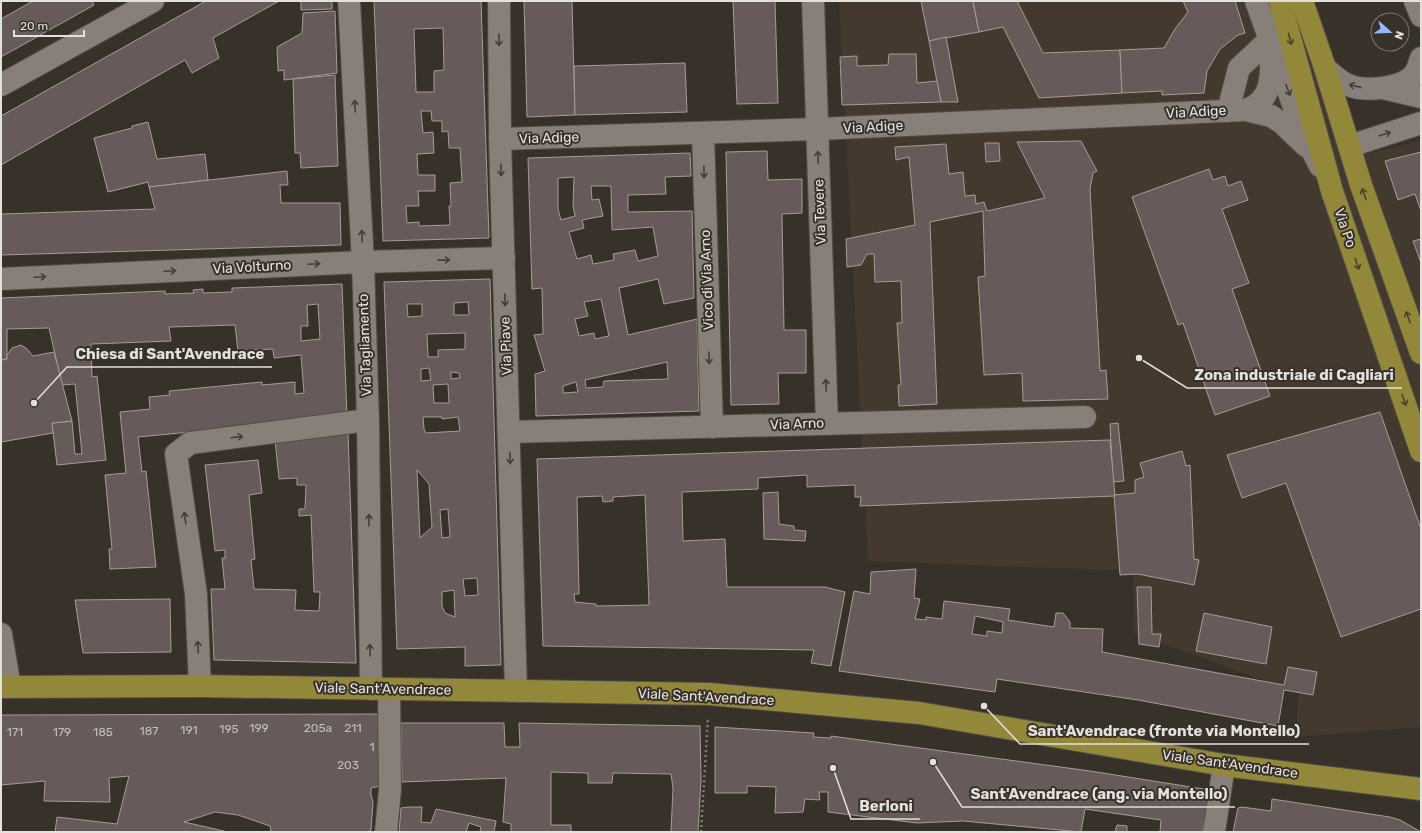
<svg xmlns="http://www.w3.org/2000/svg" width="1422" height="833" viewBox="0 0 1422 833" font-family="Rubik,sans-serif">
  <style>
    .built { fill: #44392e }
    .building { fill: #665b58; stroke: #a89b98; fill-rule: evenodd }
    .lines { fill: none; stroke-linecap: round; stroke-linejoin: round }
    .minor-casing { stroke: #524d47; stroke-width: 24 }
    .major-casing { stroke: #524d47; stroke-width: 24 }
    .path { stroke: #827c77; stroke-width: 2.5; stroke-dasharray: 2 3; stroke-linecap: butt }
    .minor { stroke: #888078; stroke-width: 22 }
    .major { stroke: #93883a; stroke-width: 22 }
    .oneway { stroke: #4a422d }
    .oneway2 { stroke: #443d36 }
    .labels { text-anchor: middle; dominant-baseline: central; stroke-width: 4; stroke-linejoin: round; paint-order: stroke }
    .number-label { font-size: 12px; fill: #c4bfbb }
    .street-label { font-size: 14px; fill: #e4e0dc; stroke: #38312a }
    .leader { fill: none; stroke: #e4e0dc; stroke-width: 1.5 }
    .callout-dot { fill: #e4e0dc; stroke: #38312a; stroke-width: 1.5 }
    .callout-label { font-size: 15px; text-anchor: middle; font-weight: bold; fill: #e4e0dc; stroke: #38312a; stroke-width: 4; stroke-linejoin: round; paint-order: stroke }
  </style>
  <rect width="100%" height="100%" fill="#38312a"/>
  <polygon class="built" points="839,1 1276,1 1361,155 1421,141 1421,727 1296,737 1298,693 1134,633 1133,571 868,561"/>
  <g class="building">
    <polygon points="33,1 92,1 94,5 1,57 1,19"/>
    <polygon points="206,1 279,1 213,38 219,58 192,73 185,60 1,165 1,116"/>
    <polygon points="301,1 332,1 332,9 301,10"/>
    <path d="M374,1H481L489,238L383,241ZM443,28L444,70L434,71V92H416L414,29ZM421,111H431L432,121H442V132L448,131L449,148H460L462,182L450,183L451,206H449L450,225L419,226V222L407,223L406,206H419L418,191H435V175H418L417,154L434,153L433,132L423,133Z"/>
    <polygon points="524,1 572,1 575,115 527,117"/>
    <polygon points="733,1 775,1 778,103 737,104"/>
    <polygon points="921,1 973,1 979,32 929,41"/>
    <polygon points="973,1 1017,1 1043,53 1120,50 1122,93 1039,98 1003,27 979,32"/>
    <polygon points="1183,1 1235,1 1245,33 1238,35 1220,49 1207,71 1204,93 1162,95 1162,91 1122,93 1120,50 1164,48 1175,29 1188,12"/>
    <polygon points="335,11 337,73 284,80 284,70 278,71 277,47 302,33 303,13"/>
    <polygon points="946,37 958,102 941,102 929,41"/>
    <polygon points="889,54 916,54 917,83 937,81 941,102 842,105 840,57 857,56 857,66 888,65"/>
    <polygon points="685,63 687,112 575,115 574,66"/>
    <polygon points="335,75 338,166 301,168 300,153 295,153 293,79"/>
    <polygon points="148,122 157,159 205,154 208,180 149,187 148,182 108,192 94,138 132,128 132,126"/>
    <polygon points="1081,141 1097,171 1093,173 1090,189 1100,371 1106,370 1108,399 1023,401 1022,373 984,375 978,277 985,276 983,211 930,222 937,404 899,406 898,385 901,385 897,323 902,323 901,281 875,282 874,254 867,254 861,265 847,267 846,239 915,225 909,157 896,160 895,147 946,144 949,174 963,172 965,196 975,195 976,204 984,202 987,211 1045,198 1017,142"/>
    <polygon points="985,143 999,143 1000,161 986,162"/>
    <polygon points="767,151 768,180 802,179 802,213 782,214 784,330 806,330 806,373 778,373 779,404 731,405 726,152"/>
    <polygon points="1421,152 1421,211 1415,194 1398,200 1385,161"/>
    <path d="M690,153L691,176L665,177L666,194L628,195V212L692,211L694,298L664,304L658,279L619,288L628,335L697,319L699,411L536,416L535,374L545,371L534,335L543,334L542,288L532,289L528,158ZM574,177L573,205L575,216L561,220L558,209V178ZM591,186H611L612,230L653,227L658,256L638,261L635,250L613,254L614,260L593,264L591,255L577,259L569,232L584,228L582,220L603,216L599,199L592,200ZM601,299L609,336L595,339L594,333L579,336L575,319L588,316L584,302ZM667,362L668,379L604,381L603,387L586,388L585,380ZM576,382L578,392L563,393V386Z"/>
    <polygon points="1209,169 1213,180 1225,176 1228,186 1241,181 1248,200 1222,209 1249,283 1232,289 1270,396 1215,415 1183,323 1178,325 1132,197"/>
    <polygon points="287,171 288,185 280,185 281,203 340,203 341,245 1,255 1,214 155,209 149,187"/>
    <polygon points="1421,239 1421,263 1413,241"/>
    <path d="M490,279L501,665L465,666V647L397,649L384,282ZM468,302L469,315H454V303ZM407,304H422V316L408,317ZM465,333V349L438,350V357H428L427,334ZM429,368L431,380L421,381V369ZM451,372L459,373L460,378L451,379ZM448,384L449,403H434L433,385ZM423,417H442V419L458,417L460,431L426,433L424,429ZM417,470L429,484L432,527L420,538ZM448,509L450,537L442,538L440,510ZM477,578L478,595L465,596L463,579ZM454,590L455,617L445,613L442,606V592Z"/>
    <path d="M342,284L347,417L138,437L142,472L146,471L156,567L110,569L109,549H112L105,475L126,473L120,412L150,409L149,397L170,395L169,391L262,382V385L295,382V394L304,393L301,355L274,358L273,349L255,350L256,359L239,360L235,325L169,327L171,341L91,344L92,377L97,376L106,460L57,465L52,423L72,421L75,454H82L75,384L62,385L49,328L7,329V359L1,360V298L165,291V294L194,293L193,290L203,289V293L232,292V288ZM318,304L320,339L301,341V326H308L307,305Z"/>
    <polygon points="21,345 26,348 33,356 54,352 72,421 52,423 53,433 1,442 1,360 7,359 7,355 12,348"/>
    <polygon points="1380,412 1421,529 1421,609 1341,637 1286,483 1242,498 1227,455"/>
    <polygon points="1118,423 1124,481 1113,482 1110,424"/>
    <polygon points="348,433 356,663 214,660 211,589 225,589 222,558 225,558 225,550 215,551 205,465 258,460 262,493 249,495 255,559 251,560 254,589 296,590 295,610 319,611 320,592 314,592 311,515 299,516 299,509 305,509 306,485 297,485 297,478 279,479 275,440"/>
    <path d="M1110,440L1115,496L860,506L861,497H855V485L807,487V475L758,478V489L682,492L683,541L725,539L727,587H825L845,592L831,666L811,663L814,650L543,646L537,459ZM645,495L649,605L596,606V604L575,602L574,594H579L577,497L602,496L603,502L613,501V497Z"/>
    <polygon points="1182,451 1186,466 1190,465 1194,559 1199,560 1194,585 1138,574 1120,575 1114,495 1135,493 1135,480 1144,477 1140,463"/>
    <polygon points="778,492 779,524 794,526 794,530 806,531 805,541 764,539 763,493"/>
    <path d="M916,569L914,598L920,599L915,619L926,620V617L942,619L944,601L1010,609L1008,620L1054,627L1056,613H1063L1070,622V628L1103,629L1102,652L1284,685L1288,667L1317,672L1313,695L1284,690L1278,726L1138,700L997,679L995,692L839,671L854,591L870,594L871,572ZM975,616L1003,622L1002,633L987,631V636L972,634Z"/>
    <polygon points="1137,587 1151,587 1152,634 1161,634 1159,647 1139,644"/>
    <polygon points="170,599 171,652 83,653 75,600"/>
    <polygon points="1204,613 1272,627 1266,664 1196,651"/>
    <polygon points="381,714 380,786 371,788 371,795 373,802 371,830 367,832 271,832 270,826 238,815 215,812 184,822 228,832 55,832 57,817 117,824 129,776 109,778 110,802 44,801 45,781 1,785 1,715"/>
    <polygon points="401,723 504,723 505,747 520,747 519,723 700,726 701,780 698,832 671,832 673,788 671,774 613,773 612,783 588,783 588,773 551,772 551,825 571,825 571,832 511,832 511,824 503,822 506,778 402,782"/>
    <polygon points="715,727 814,733 813,737 831,738 831,736 1090,771 1210,790 1202,832 1160,832 1161,820 1085,809 1081,832 963,821 917,823 828,812 828,792 819,792 820,800 805,799 803,812 775,813 776,787 747,786 747,793 715,793"/>
    <polygon points="1272,799 1390,817 1400,820 1421,832 1233,832 1238,808 1242,807 1271,811"/>
    <polygon points="409,807 422,807 421,822 431,823 436,809 496,821 494,832 480,832 481,827 469,823 466,832 399,832 401,808"/>
    <polygon points="1117,825 1127,826 1127,832 1115,832"/>
  </g>
  <g class="lines">
    <defs>
      <g id="minor">
        <polyline points="349,1 363,262 368,420 371,689"/>
        <polyline points="499,1 500,139 516,690"/>
        <polyline points="813,1 827,424"/>
        <polyline points="1256,1 1304,135 1320,166"/>
        <polyline points="1415,1 1421,16"/>
        <path d="M1325,68C1332,74 1339,81 1348,85C1365,92 1404,89 1415,73C1418,69 1419,63 1421,58"/>
        <polyline points="1,85 153,1"/>
        <polyline points="1383,88 1421,97"/>
        <polyline points="1246,110 1271,116 1282,123 1306,146"/>
        <polyline points="1228,111 1239,68 1269,40"/>
        <polyline points="703,133 712,427"/>
        <path d="M500,139L817,129L1246,110C1275,100 1271,72 1271,46"/>
        <polyline points="1350,146 1421,123"/>
        <polyline points="1,279 363,262 504,258"/>
        <polyline points="509,432 1085,417"/>
        <polyline points="1,634 10,687"/>
        <polyline points="200,686 196,594 176,454 190,443 368,420"/>
        <polyline points="386,832 390,789 389,689"/>
        <polyline points="1214,832 1224,765"/>
      </g>
      <g id="major">
        <polyline points="1280,1 1332,191 1421,451"/>
        <polyline points="1302,1 1325,68 1361,185 1421,353"/>
        <polyline points="1,687 200,686 709,694 919,713 1224,765 1421,789"/>
      </g>
    </defs>
    <use href="#minor" class="minor-casing"/>
    <use href="#major" class="major-casing"/>
    <polyline class="path" points="701,832 708,717"/>
    <use href="#minor" class="minor"/>
    <use href="#major" class="major"/>
  </g>
  <defs><path id="oneway-shaft" d="M-6 0H5M1.5-3L5.5 0L1.5 3" fill="none" stroke-width="1.6" stroke-linecap="round" stroke-linejoin="round"/></defs>
  <g class="oneway">
    <use href="#oneway-shaft" transform="translate(1290 39) rotate(75)"/>
    <use href="#oneway-shaft" transform="translate(1364 194) rotate(-110)"/>
    <use href="#oneway-shaft" transform="translate(1357 264) rotate(71)"/>
    <use href="#oneway-shaft" transform="translate(1408 317) rotate(-110)"/>
    <use href="#oneway-shaft" transform="translate(1404 400) rotate(71)"/>
  </g>
  <g class="oneway2">
    <use href="#oneway-shaft" transform="translate(499 40) rotate(90)"/>
    <use href="#oneway-shaft" transform="translate(1355 86) rotate(-165)"/>
    <use href="#oneway-shaft" transform="translate(1288 90) rotate(69)"/>
    <use href="#oneway-shaft" transform="translate(355 106) rotate(-93)"/>
    <use href="#oneway-shaft" transform="translate(1385 134) rotate(-18)"/>
    <use href="#oneway-shaft" transform="translate(818 157) rotate(-92)"/>
    <use href="#oneway-shaft" transform="translate(501 170) rotate(88)"/>
    <use href="#oneway-shaft" transform="translate(704 172) rotate(89)"/>
    <use href="#oneway-shaft" transform="translate(362 236) rotate(-93)"/>
    <use href="#oneway-shaft" transform="translate(444 260) rotate(-1)"/>
    <use href="#oneway-shaft" transform="translate(314 264) rotate(-3)"/>
    <use href="#oneway-shaft" transform="translate(170 271) rotate(-3)"/>
    <use href="#oneway-shaft" transform="translate(40 277) rotate(-3)"/>
    <use href="#oneway-shaft" transform="translate(505 300) rotate(88)"/>
    <use href="#oneway-shaft" transform="translate(709 358) rotate(88)"/>
    <use href="#oneway-shaft" transform="translate(826 385) rotate(-92)"/>
    <use href="#oneway-shaft" transform="translate(237 437) rotate(-7)"/>
    <use href="#oneway-shaft" transform="translate(510 458) rotate(89)"/>
    <use href="#oneway-shaft" transform="translate(185 518) rotate(-98)"/>
    <use href="#oneway-shaft" transform="translate(369 520) rotate(-90)"/>
    <use href="#oneway-shaft" transform="translate(198 647) rotate(-93)"/>
    <use href="#oneway-shaft" transform="translate(370 650) rotate(-92)"/>
  </g>
  <g class="labels">
    <g class="number-label">
      <text x="259" y="728">199</text>
      <text x="318" y="728">205a</text>
      <text x="353" y="728">211</text>
      <text x="229" y="729">195</text>
      <text x="189" y="730">191</text>
      <text x="149" y="731">187</text>
      <text x="15" y="732">171</text>
      <text x="62" y="732">179</text>
      <text x="103" y="732">185</text>
      <text x="372" y="747">1</text>
      <text x="348" y="765">203</text>
    </g>
    <g class="street-label">
      <text transform="translate(1196 112) rotate(-3)">Via Adige</text>
      <text transform="translate(873 127) rotate(-3)">Via Adige</text>
      <text transform="translate(549 138) rotate(-2)">Via Adige</text>
      <text transform="translate(820 212) rotate(-92)">Via Tevere</text>
      <text transform="translate(1345 228) rotate(71)">Via Po</text>
      <text transform="translate(252 267) rotate(-3)">Via Volturno</text>
      <text transform="translate(707 280) rotate(-92)">Vico di Via Arno</text>
      <text transform="translate(365 345) rotate(-92)">Via Tagliamento</text>
      <text transform="translate(506 346) rotate(-92)">Via Piave</text>
      <text transform="translate(797 424) rotate(-2)">Via Arno</text>
      <text transform="translate(383 689) rotate(1)">Viale Sant'Avendrace</text>
      <text transform="translate(706 697) rotate(3)">Viale Sant'Avendrace</text>
      <text transform="translate(1230 764) rotate(8)">Viale Sant'Avendrace</text>
    </g>
  </g>
  <path class="leader" d="M34 403L67 367H272M1139 358L1187 388H1402M984 706L1020 744H1309M933 762L962 807H1235M833 768L851 819H920"/>
  <g class="callout-dot">
    <circle cx="34" cy="403" r="4"/>
    <circle cx="1139" cy="358" r="4"/>
    <circle cx="984" cy="706" r="4"/>
    <circle cx="933" cy="762" r="4"/>
    <circle cx="833" cy="768" r="4"/>
  </g>
  <g class="callout-label">
    <text x="170" y="359">Chiesa di Sant'Avendrace</text>
    <text x="1294" y="380">Zona industriale di Cagliari</text>
    <text x="1164" y="736">Sant'Avendrace (fronte via Montello)</text>
    <text x="1099" y="799">Sant'Avendrace (ang. via Montello)</text>
    <text x="886" y="811">Berloni</text>
  </g>
  <rect width="1422" height="833" fill="none" stroke="#e4e0dc" stroke-width="4"/>
  <g transform="translate(1390 32) rotate(110)"><circle r="19" fill="#38312a" stroke="#7d7771"/>
  <path d="M0-3L7 15L0 10L-7 15Z" fill="#8fb8fd"/>
  <text y="-6" font-size="11" font-weight="bold" text-anchor="middle" fill="#e4e0dc">N</text>
  </g>
  <path d="M14 30v6h70v-6" fill="none" stroke="#e4e0dc" stroke-width="2"/>
  <text x="20" y="30" font-size="12" fill="#e4e0dc" stroke="#38312a" stroke-width="3" paint-order="stroke">20 m</text>
</svg>
